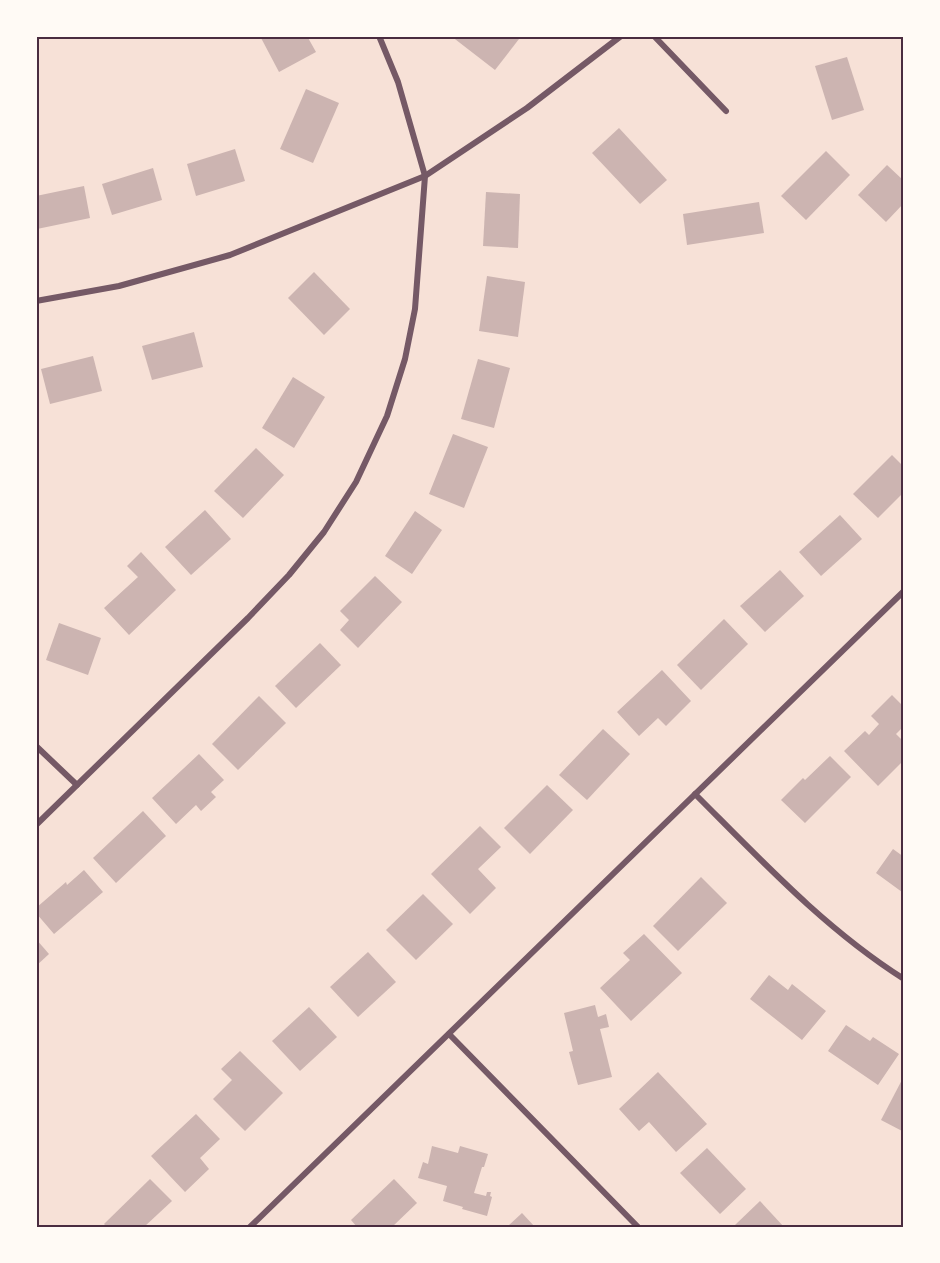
<svg xmlns="http://www.w3.org/2000/svg" width="940" height="1263" viewBox="0 0 940 1263" font-family="'Playfair Display',serif">
  <style>
    .building { fill: #ccb4b1 }
    .lines { fill: none; stroke-linecap: round; stroke-linejoin: round }
    .minor { stroke: #755966; stroke-width: 6 }
    .neatline { fill: none; stroke: #4a2c40; stroke-width: 2 }
  </style>
  <rect width="100%" height="100%" fill="#f7e1d7"/>
  <g class="building">
    <polygon points="260,36 307,36 316,52 279,72"/>
    <polygon points="451,36 515,36 519,39 495,70"/>
    <polygon points="847,57 864,110 832,120 815,66"/>
    <polygon points="306,89 339,103 313,163 280,149"/>
    <polygon points="619,128 667,180 640,204 592,153"/>
    <polygon points="235,149 245,181 196,196 187,164"/>
    <polygon points="826,151 850,175 806,220 781,196"/>
    <polygon points="887,165 904,181 904,203 886,222 858,195"/>
    <polygon points="153,168 162,200 112,215 102,184"/>
    <polygon points="84,186 90,218 37,229 36,196"/>
    <polygon points="486,192 520,194 518,248 483,246"/>
    <polygon points="759,202 764,233 687,245 683,214"/>
    <polygon points="314,272 350,309 324,335 288,298"/>
    <polygon points="487,276 525,282 518,337 479,331"/>
    <polygon points="194,332 203,367 152,380 142,346"/>
    <polygon points="93,356 102,391 50,404 41,369"/>
    <polygon points="478,359 510,368 494,428 461,419"/>
    <polygon points="293,377 325,397 294,448 262,428"/>
    <polygon points="453,434 488,447 464,508 429,494"/>
    <polygon points="256,448 284,475 243,518 214,491"/>
    <polygon points="892,455 904,467 904,492 878,518 853,494"/>
    <polygon points="205,510 231,539 191,575 165,547"/>
    <polygon points="415,511 442,530 412,574 385,556"/>
    <polygon points="840,515 862,539 821,576 799,552"/>
    <polygon points="141,552 176,590 129,635 104,608 138,577 127,566"/>
    <polygon points="780,570 804,596 765,632 740,606"/>
    <polygon points="375,576 402,602 358,648 340,630 349,620 340,611"/>
    <polygon points="724,619 748,644 701,690 677,665"/>
    <polygon points="59,623 101,638 88,675 46,660"/>
    <polygon points="320,643 341,665 296,708 275,686"/>
    <polygon points="662,670 691,701 666,726 658,718 639,736 617,712"/>
    <polygon points="892,695 904,707 904,726 896,734 904,742 904,760 878,786 844,751 865,731 869,735 879,724 871,716"/>
    <polygon points="259,696 286,723 238,770 212,744"/>
    <polygon points="603,729 630,754 587,800 559,775"/>
    <polygon points="199,754 224,780 211,792 216,797 201,811 196,805 176,824 152,798"/>
    <polygon points="830,756 851,777 805,823 781,800 803,778 805,780"/>
    <polygon points="547,785 573,810 530,854 504,828"/>
    <polygon points="143,811 166,836 116,883 93,858"/>
    <polygon points="480,826 501,847 478,869 496,888 470,914 431,874"/>
    <polygon points="893,849 904,857 904,897 901,895 902,892 876,873"/>
    <polygon points="84,870 103,892 54,934 36,913 36,908 66,882 67,885"/>
    <polygon points="701,877 727,903 678,951 653,926"/>
    <polygon points="423,894 453,924 416,960 386,930"/>
    <polygon points="644,934 682,973 631,1021 600,988 630,960 623,953"/>
    <polygon points="36,939 49,954 36,966"/>
    <polygon points="368,952 396,982 358,1017 330,987"/>
    <polygon points="769,975 788,990 792,984 826,1011 802,1040 750,999"/>
    <polygon points="595,1005 598,1017 606,1014 609,1027 600,1029 612,1077 578,1085 569,1052 573,1051 564,1013"/>
    <polygon points="309,1007 337,1037 300,1071 272,1041"/>
    <polygon points="846,1025 870,1041 873,1037 899,1054 878,1085 828,1051"/>
    <polygon points="240,1051 283,1093 245,1131 213,1099 232,1080 221,1069"/>
    <polygon points="658,1072 707,1124 676,1152 649,1122 639,1131 619,1109"/>
    <polygon points="904,1076 904,1132 881,1120"/>
    <polygon points="196,1114 220,1139 200,1158 209,1169 185,1192 151,1156"/>
    <polygon points="432,1146 458,1153 460,1146 488,1154 484,1167 482,1167 474,1193 486,1196 487,1192 491,1192 490,1196 492,1197 487,1216 462,1209 463,1207 443,1201 447,1186 418,1178 423,1162 428,1164"/>
    <polygon points="707,1148 746,1189 720,1214 680,1173"/>
    <polygon points="150,1179 172,1201 144,1227 107,1227 104,1224"/>
    <polygon points="394,1179 417,1203 392,1227 357,1227 351,1220"/>
    <polygon points="760,1201 784,1227 737,1227 735,1225"/>
    <polygon points="522,1213 535,1227 507,1227"/>
  </g>
  <g class="lines">
    <g class="minor">
      <polyline points="654,36 726,111"/>
      <polyline points="36,301 119,286 230,255 425,176 527,108 621,36"/>
      <polyline points="36,746 77,785"/>
      <path d="M695,794C761,860 825,929 904,979"/>
      <polyline points="36,825 248,618 289,575 324,532 356,482 387,416 405,359 415,309 425,176 398,82 379,36"/>
      <polyline points="449,1034 638,1227"/>
      <polyline points="250,1227 904,591"/>
    </g>
  </g>
  <rect width="940" height="1263" fill="none" stroke="#fffaf5" stroke-width="75"/>
  <rect x="38" y="38" width="864" height="1188" class="neatline"/>
</svg>
